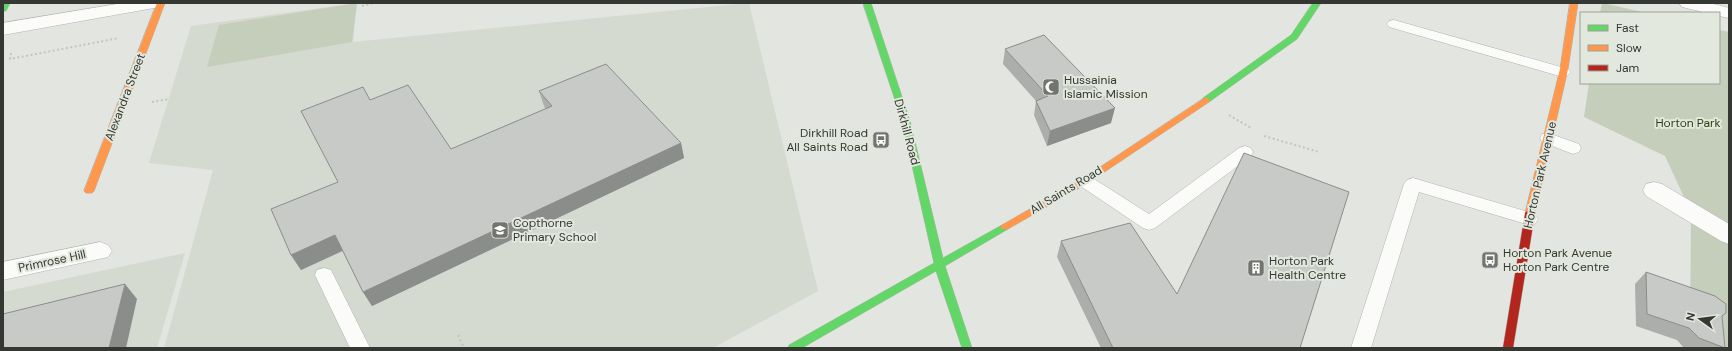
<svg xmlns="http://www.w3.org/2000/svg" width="1732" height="351" viewBox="0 0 1732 351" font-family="'DM Sans',sans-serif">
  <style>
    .built { fill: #d4dacf }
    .green { fill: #c4cebb }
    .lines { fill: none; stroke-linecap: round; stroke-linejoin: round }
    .lane-casing { stroke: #b1b4af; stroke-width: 1 }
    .street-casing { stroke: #b1b4af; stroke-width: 1 }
    .fast-casing { stroke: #b1b4af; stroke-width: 1 }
    .slow-casing { stroke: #b1b4af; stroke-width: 1 }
    .jam-casing { stroke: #b1b4af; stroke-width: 1 }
    .path-far1 { stroke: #c4c5c2; stroke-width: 2; stroke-dasharray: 2 2.5; stroke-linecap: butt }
    .path { stroke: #c4c5c2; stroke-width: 2.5; stroke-dasharray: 2 3; stroke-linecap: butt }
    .lane { fill: #fbfbfa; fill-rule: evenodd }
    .street { fill: #fbfbfa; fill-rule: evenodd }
    .fast { fill: #63d668; fill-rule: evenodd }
    .slow { fill: #ff974d; fill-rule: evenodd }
    .jam { fill: #b3261e; fill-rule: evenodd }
    .wall { fill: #abaeaa }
    .shaded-wall { fill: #8b8d8b }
    .building { fill: #c7cac6; stroke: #8b8d8b }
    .labels { text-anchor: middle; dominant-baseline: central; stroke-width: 4; stroke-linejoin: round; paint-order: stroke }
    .poi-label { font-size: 12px; fill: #353733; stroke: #e2e8dd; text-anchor: start }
    .street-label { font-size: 12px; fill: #353733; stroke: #e2e8dd }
    .park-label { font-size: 12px; fill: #293f0b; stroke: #e2e8dd }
  </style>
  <rect width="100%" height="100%" fill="#e2e5e0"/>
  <g class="built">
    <polygon points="357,3 353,42 749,3 818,291 713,348 164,348 213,170 149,163 191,26"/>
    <polygon points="185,253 157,348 3,348 3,292"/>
  </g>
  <g class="green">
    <polygon points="357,3 352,42 207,67 219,25"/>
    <polygon points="1602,3 1603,3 1646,13 1600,13"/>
    <polygon points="1719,30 1729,32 1729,348 1690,348 1691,212 1665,156 1584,117 1589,83 1719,83"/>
  </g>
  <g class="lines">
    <defs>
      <g id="lane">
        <polygon points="1394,20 1568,69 1571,72 1568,75 1563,77 1389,27 1387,24 1389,21"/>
        <polygon points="1548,133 1579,144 1581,148 1579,152 1573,154 1542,142 1540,138 1542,134"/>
        <polygon points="1245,146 1251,148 1253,152 1251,156 1155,228 1149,230 1143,228 1079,185 1076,181 1079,177 1085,175 1091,177 1149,214 1239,148"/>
        <polygon points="1413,178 1535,214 1538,219 1535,224 1529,225 1419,192 1371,348 1351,348 1404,184 1407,180"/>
        <polygon points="324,268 331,270 370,348 350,348 315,275 317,270"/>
      </g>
      <g id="street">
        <polygon points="123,3 163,3 160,7 154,8 3,35 3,23"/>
        <polygon points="1679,3 1710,3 1729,8 1729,18 1719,16 1719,13 1707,13 1682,7"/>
        <polygon points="1654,182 1662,184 1729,224 1729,244 1721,241 1646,196 1643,190 1646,184"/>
        <polygon points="100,242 108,245 112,251 108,257 3,280 3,262"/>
      </g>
      <g id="fast">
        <polygon points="3,3 10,3 6,11 3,11"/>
        <polygon points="863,3 871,3 910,121 943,258 1002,225 1008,225 1010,227 1008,229 945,266 972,348 962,348 936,271 802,348 788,348 789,345 934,263 902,121"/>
        <polygon points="1313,3 1321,3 1297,39 1209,102 1203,102 1202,100 1203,98 1291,35"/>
      </g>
      <g id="slow">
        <polygon points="157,3 165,3 94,191 92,193 86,193 84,191"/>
        <polygon points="1570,3 1578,3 1568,69 1535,213 1533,215 1527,215 1525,213 1560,69"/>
        <polygon points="1206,97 1210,100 1209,102 1088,183 1008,229 1002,229 1000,227 1002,225 1082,179"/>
      </g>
      <polygon id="jam" points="1530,210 1533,211 1535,213 1513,348 1503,348 1525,213 1527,211"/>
    </defs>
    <use href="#lane" class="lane-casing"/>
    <use href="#street" class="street-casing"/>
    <use href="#fast" class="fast-casing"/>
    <use href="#slow" class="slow-casing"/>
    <use href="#jam" class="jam-casing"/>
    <g class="path-far1">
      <polyline points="362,6 374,3"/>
      <polyline points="11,53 10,59 119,38"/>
      <polyline points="152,102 169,99"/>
      <polyline points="1229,115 1251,128"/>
      <polyline points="1264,136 1319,152"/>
    </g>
    <polyline class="path" points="458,335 464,348"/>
    <use href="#lane" class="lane"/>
    <use href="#street" class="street"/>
    <use href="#fast" class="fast"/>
    <use href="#slow" class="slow"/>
    <use href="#jam" class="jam"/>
  </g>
  <g class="wall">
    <polygon points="1005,49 1111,123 1047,146 1034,115 1036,101 1003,64"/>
    <polygon points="539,91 681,143 684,158 372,306 363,292 343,251 301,270 291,255 338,182 370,100 451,149 546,109 544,106"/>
    <polygon points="1061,241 1177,294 1300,348 1101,348 1057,257"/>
    <polygon points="1646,272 1722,317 1725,348 1684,348 1677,340 1636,326 1635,284"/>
  </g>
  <g class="shaded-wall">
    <polygon points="1115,108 1111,123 1047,146 1050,131"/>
    <polygon points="681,143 684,158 372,306 363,292"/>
    <polygon points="335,235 344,250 301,270 291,255"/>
    <polygon points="125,284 137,299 126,348 109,348"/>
  </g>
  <g class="building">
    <polygon points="1044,35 1115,108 1050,131 1036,101 1048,96 1005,49"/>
    <polygon points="606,64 681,143 363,292 335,235 291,255 271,209 338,182 301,111 363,87 370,100 408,85 451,149 552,106 539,91"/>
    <polygon points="1244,153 1349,192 1300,348 1113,348 1061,241 1130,223 1177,294"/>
    <polygon points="1646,272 1715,296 1726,304 1726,313 1722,316 1725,348 1699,338 1689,328 1647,314"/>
    <polygon points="125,284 109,348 3,348 3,314"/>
  </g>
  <defs>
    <symbol id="mosque-square" viewBox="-11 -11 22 22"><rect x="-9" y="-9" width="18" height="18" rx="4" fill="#727470" stroke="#e2e8dd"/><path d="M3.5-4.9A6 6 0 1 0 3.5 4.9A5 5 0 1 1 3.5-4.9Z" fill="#fff"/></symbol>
    <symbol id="bus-square" viewBox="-11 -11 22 22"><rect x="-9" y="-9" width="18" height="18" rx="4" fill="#727470" stroke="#e2e8dd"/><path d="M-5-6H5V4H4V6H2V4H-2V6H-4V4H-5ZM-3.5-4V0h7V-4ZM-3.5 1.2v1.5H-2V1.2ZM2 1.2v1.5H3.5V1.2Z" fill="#fff"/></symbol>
    <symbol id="school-square" viewBox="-11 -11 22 22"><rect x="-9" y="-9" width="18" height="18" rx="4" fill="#727470" stroke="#e2e8dd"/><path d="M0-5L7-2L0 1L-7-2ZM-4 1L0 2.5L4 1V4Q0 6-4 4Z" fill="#fff"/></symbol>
    <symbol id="building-square" viewBox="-11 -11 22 22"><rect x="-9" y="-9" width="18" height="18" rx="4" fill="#727470" stroke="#e2e8dd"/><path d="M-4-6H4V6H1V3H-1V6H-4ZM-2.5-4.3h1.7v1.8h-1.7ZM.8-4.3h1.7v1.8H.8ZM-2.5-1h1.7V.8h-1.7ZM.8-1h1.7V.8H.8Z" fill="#fff"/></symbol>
  </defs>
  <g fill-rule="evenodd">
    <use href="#mosque-square" x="1041" y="77" width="20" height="20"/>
    <use href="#bus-square" x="871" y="130" width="20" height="20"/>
    <use href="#school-square" x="490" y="220" width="20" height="20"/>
    <use href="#bus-square" x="1480" y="250" width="20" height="20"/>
    <use href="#building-square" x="1246" y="258" width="20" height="20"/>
  </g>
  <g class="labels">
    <g class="poi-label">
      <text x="1064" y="80">Hussainia<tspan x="1064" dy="14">Islamic Mission</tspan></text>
      <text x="868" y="133" text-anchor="end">Dirkhill Road<tspan x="868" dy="14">All Saints Road</tspan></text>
      <text x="513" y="223">Copthorne<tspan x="513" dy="14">Primary School</tspan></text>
      <text x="1503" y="253">Horton Park Avenue<tspan x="1503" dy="14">Horton Park Centre</tspan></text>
      <text x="1269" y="261">Horton Park<tspan x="1269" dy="14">Health Centre</tspan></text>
    </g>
    <g class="street-label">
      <text transform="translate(125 97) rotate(-69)">Alexandra Street</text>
      <text transform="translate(907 132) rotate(75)">Dirkhill Road</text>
      <text transform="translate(1540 175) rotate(-77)">Horton Park Avenue</text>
      <text transform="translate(1066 190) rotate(-31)">All Saints Road</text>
      <text transform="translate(52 261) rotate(-12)">Primrose Hill</text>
    </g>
    <g class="park-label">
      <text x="1688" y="123">Horton Park</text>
    </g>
  </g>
  <rect width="1732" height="351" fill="none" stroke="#353733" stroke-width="8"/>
  <rect x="1580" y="12" width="140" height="72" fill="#e2e8dd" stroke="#9da199"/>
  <rect x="1588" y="25" width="20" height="6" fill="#63d668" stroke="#9da199"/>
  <text x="1616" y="32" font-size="12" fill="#353733">Fast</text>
  <rect x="1588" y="45" width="20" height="6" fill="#ff974d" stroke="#9da199"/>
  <text x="1616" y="52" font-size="12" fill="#353733">Slow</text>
  <rect x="1588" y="65" width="20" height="6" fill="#b3261e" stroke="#9da199"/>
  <text x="1616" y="72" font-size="12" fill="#353733">Jam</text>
  <g transform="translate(1700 319) rotate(284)" stroke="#e2e8dd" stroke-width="3" paint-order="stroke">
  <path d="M0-3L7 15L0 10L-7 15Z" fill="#353733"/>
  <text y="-6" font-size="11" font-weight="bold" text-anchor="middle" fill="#353733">N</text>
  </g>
</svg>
